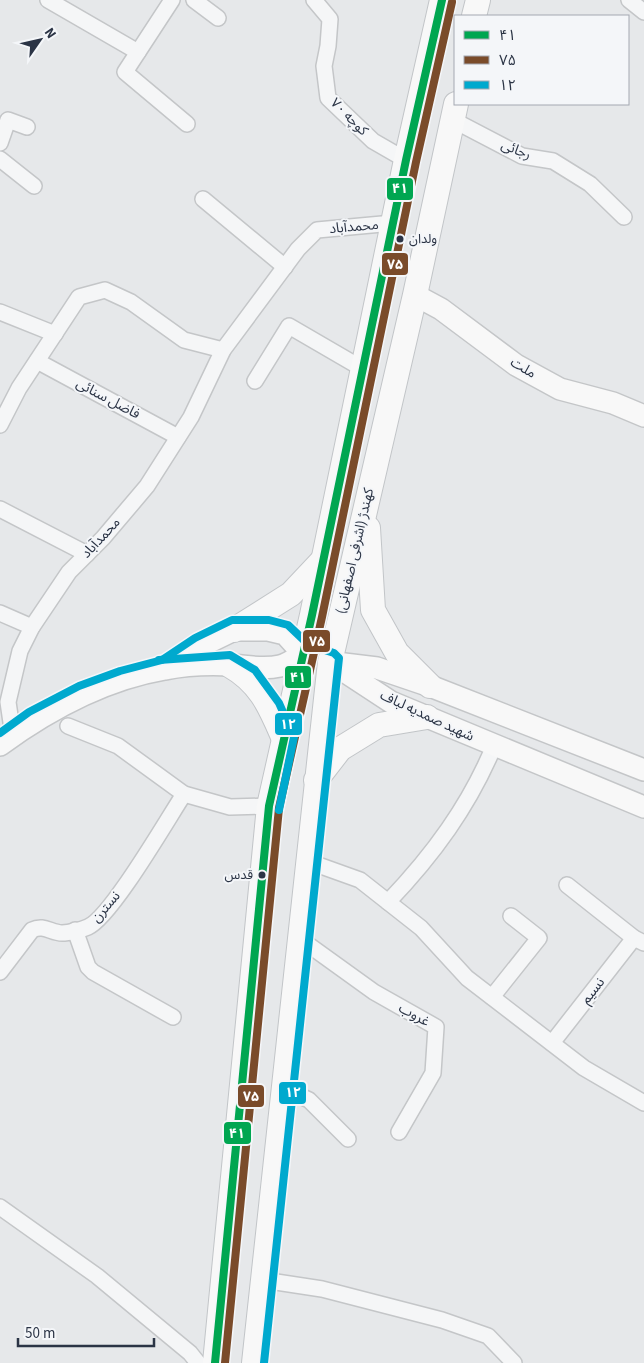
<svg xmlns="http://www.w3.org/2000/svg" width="644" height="1363" viewBox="0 0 644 1363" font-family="'Source Sans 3','Noto Sans Arabic',sans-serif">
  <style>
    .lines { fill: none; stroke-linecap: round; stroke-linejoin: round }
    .street-casing { stroke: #c4c6c8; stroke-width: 18 }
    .secondary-casing { stroke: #c4c6c8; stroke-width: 24 }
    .primary-casing { stroke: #c2c5c8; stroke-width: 26 }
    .street { stroke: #f5f6f7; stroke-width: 15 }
    .secondary { stroke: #f8f8f8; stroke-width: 21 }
    .primary { stroke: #f8f8f8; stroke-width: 24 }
    .bus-1-casing { stroke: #f4f6f9; stroke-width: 11 }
    .bus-2-casing { stroke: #f4f6f9; stroke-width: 11 }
    .bus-3-casing { stroke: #f4f6f9; stroke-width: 11 }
    .bus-1 { stroke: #00a651; stroke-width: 8 }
    .bus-2 { stroke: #7a4b2a; stroke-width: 8 }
    .bus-3 { stroke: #00a9ce; stroke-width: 8 }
    .bus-dot { fill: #2b3445; stroke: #f4f6f9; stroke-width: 2 }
    .labels { text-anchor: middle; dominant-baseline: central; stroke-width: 4; stroke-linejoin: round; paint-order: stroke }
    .bus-label { font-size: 13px; fill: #2b3445; stroke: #f4f6f9; text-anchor: start }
    .street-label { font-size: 14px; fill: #2b3445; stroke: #f4f6f9 }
    .line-badge { stroke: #f4f6f9; stroke-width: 2 }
    .badge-label { font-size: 14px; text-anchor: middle; font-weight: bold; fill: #fff }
  </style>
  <rect width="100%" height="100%" fill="#e6e8ea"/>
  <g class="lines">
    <defs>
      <g id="street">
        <polyline points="48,0 138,52"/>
        <polyline points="172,0 125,72 187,124"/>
        <polyline points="194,0 218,18"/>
        <polyline points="314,0 330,19 328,46 324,66 328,98 373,141 406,160"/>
        <polyline points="629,0 644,12"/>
        <polyline points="453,120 522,156 553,161 590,184 624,217"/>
        <polyline points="0,143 8,120 27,127"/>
        <polyline points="0,159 34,186"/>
        <polyline points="203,199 285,267"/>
        <polyline points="0,312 55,334"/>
        <polyline points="37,361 178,437"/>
        <polyline points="255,381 289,326 363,369"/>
        <polyline points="0,425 19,388 79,297 105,290 131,302 184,340 223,350"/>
        <polyline points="0,509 87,554"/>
        <polyline points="0,613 32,627"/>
        <polyline points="68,726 118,746 184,794 230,807 269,806"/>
        <polyline points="13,736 8,702 20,651 32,627 69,572 103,538 147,486 191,417 223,350 298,249 317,230 393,223"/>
        <polyline points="307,861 360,880 421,928 467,978 584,1068 644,1103"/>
        <polyline points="567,885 634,938 644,943"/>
        <path d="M388,902C433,855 469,806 494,746"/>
        <polyline points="75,930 88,967 93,972 173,1017"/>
        <polyline points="299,938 374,992 436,1027 433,1073 399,1132"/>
        <path d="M0,972L32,930C44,924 51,933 62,933C69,933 81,930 88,927C111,917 167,820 184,794"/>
        <polyline points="492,997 539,938 511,916"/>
        <polyline points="552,1043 634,938"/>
        <polyline points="283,1088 309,1100 348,1139"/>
        <polyline points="0,1207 97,1276 190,1353 198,1363"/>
        <polyline points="263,1280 322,1289 442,1320 488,1336 514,1363"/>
      </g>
      <g id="secondary">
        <polyline points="415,295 441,309 516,365 560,389 613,403 644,416"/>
        <polyline points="330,662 391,702 644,807"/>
        <polyline points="336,663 377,668 430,686 644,770"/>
        <path d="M0,745C48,710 106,679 165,669C185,665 210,664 230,665C247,666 263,670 280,666C288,664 296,658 303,654L285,634L268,630H234L199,647L166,669"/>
      </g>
      <g id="primary">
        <polyline points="474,16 478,0"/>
        <polyline points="368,528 373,610 397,653 430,686"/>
        <polyline points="234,630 291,594 323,560"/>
        <path d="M229,665C261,683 270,707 284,739"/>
        <polyline points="316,780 340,749 379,725 427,717"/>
        <polyline points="215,1363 269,806 312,615 406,160 442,0"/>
        <polyline points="254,1363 330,662 415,295 456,104"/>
      </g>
    </defs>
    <use href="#street" class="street-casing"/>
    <use href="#secondary" class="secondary-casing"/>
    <use href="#primary" class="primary-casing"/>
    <use href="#street" class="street"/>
    <use href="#secondary" class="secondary"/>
    <use href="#primary" class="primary"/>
    <defs>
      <polyline id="bus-1" points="215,1363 269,806 312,615 406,160 442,0"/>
      <polyline id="bus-2" points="225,1363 279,808 322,617 416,162 452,2"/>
      <g id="bus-3">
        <polyline points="159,660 230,655 255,670 279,703 294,737 279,810"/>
        <polyline points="0,733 29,712 79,686 120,671 162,660 195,638 232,620 269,620 288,625 309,645 334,653 339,658 264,1363"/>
      </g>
    </defs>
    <use href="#bus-1" class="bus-1-casing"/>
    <use href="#bus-2" class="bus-2-casing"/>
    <use href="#bus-3" class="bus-3-casing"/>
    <use href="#bus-1" class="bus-1"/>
    <use href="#bus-2" class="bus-2"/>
    <use href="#bus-3" class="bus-3"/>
  </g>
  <g class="bus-dot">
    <circle cx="400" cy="239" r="4.5"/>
    <circle cx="262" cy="875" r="4.5"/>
  </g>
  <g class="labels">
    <g class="bus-label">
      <text x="409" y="239">ولدان</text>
      <text x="253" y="875" text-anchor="end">قدس</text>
    </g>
    <g class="street-label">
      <text transform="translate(349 117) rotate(45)">کوچه ۷۰</text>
      <text transform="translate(516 150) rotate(22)">رجائی</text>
      <text transform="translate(354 227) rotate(-5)">محمدآباد</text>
      <text transform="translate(523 368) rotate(31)">ملت</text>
      <text transform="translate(108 399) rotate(28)">فاضل سنائی</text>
      <text transform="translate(101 538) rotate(-47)">محمدآباد</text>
      <text transform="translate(355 551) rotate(-77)">کهندژ (اشرفی اصفهانی)</text>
      <text transform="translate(427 716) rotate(25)">شهید صمدیه لباف</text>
      <text transform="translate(106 907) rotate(-49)">نسترن</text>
      <text transform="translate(593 991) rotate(-52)">نسیم</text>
      <text transform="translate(414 1015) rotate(29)">غروب</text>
    </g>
  </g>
  <g class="line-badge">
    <rect x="386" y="177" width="28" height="24" rx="5" fill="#00a651"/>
    <rect x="381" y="252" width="28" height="24" rx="5" fill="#7a4b2a"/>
    <rect x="302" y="629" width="29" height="24" rx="5" fill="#7a4b2a"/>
    <rect x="284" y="665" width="28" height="24" rx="5" fill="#00a651"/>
    <rect x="274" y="712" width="29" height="24" rx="5" fill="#00a9ce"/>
    <rect x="278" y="1081" width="29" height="24" rx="5" fill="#00a9ce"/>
    <rect x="237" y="1084" width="28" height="24" rx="5" fill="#7a4b2a"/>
    <rect x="223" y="1121" width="29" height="24" rx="5" fill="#00a651"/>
  </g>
  <g class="badge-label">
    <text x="400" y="193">۴۱</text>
    <text x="395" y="269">۷۵</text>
    <text x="317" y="646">۷۵</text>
    <text x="298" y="682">۴۱</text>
    <text x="288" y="729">۱۲</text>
    <text x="293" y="1097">۱۲</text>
    <text x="251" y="1101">۷۵</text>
    <text x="237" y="1138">۴۱</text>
  </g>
  <rect x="454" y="15" width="175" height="90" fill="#f4f6f9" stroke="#a4a8b1"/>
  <rect x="464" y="31" width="25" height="8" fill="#00a651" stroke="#a4a8b1"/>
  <text x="499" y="40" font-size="15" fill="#2b3445">۴۱</text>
  <rect x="464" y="56" width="25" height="8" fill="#7a4b2a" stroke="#a4a8b1"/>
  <text x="499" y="65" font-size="15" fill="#2b3445">۷۵</text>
  <rect x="464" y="81" width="25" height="8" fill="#00a9ce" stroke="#a4a8b1"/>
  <text x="499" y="90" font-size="15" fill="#2b3445">۱۲</text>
  <g transform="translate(40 40) rotate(56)" stroke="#f4f6f9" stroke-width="4" paint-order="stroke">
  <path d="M0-4L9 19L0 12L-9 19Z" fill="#2b3445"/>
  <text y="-8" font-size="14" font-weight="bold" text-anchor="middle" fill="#2b3445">N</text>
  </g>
  <path d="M18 1338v8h136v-8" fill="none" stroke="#2b3445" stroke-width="2.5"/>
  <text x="25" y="1338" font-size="15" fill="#2b3445" stroke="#f4f6f9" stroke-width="4" paint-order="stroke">50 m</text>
</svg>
